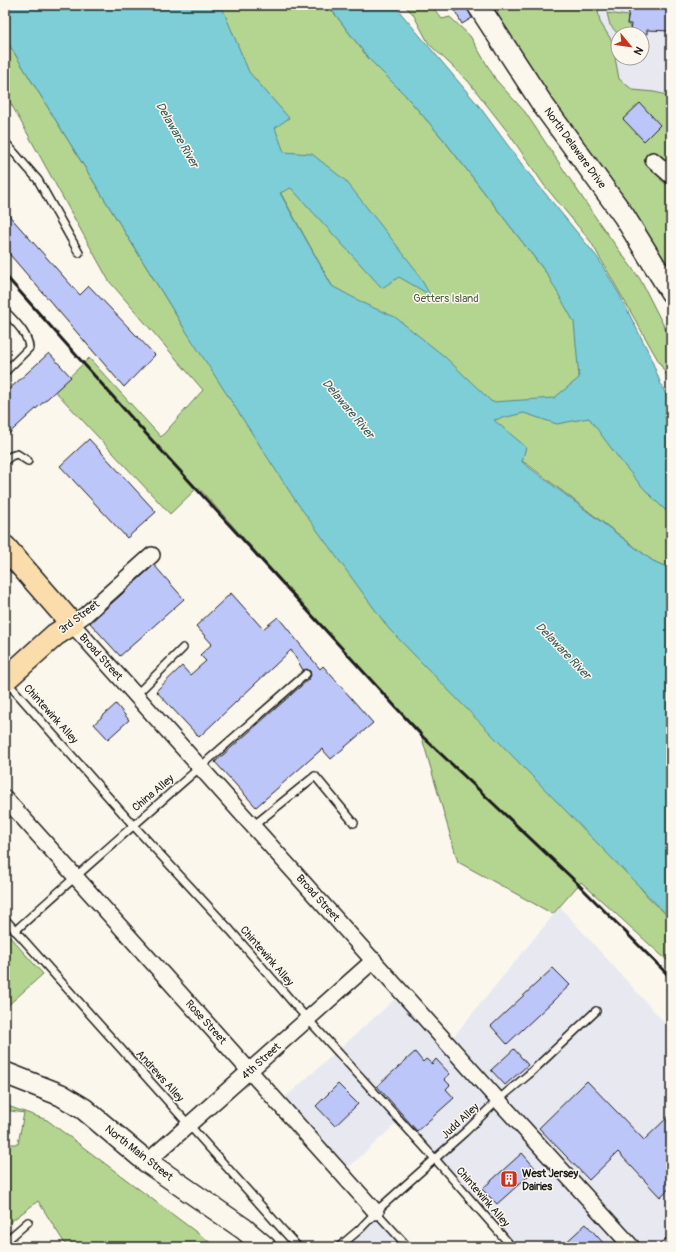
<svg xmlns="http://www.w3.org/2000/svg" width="676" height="1252" viewBox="0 0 676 1252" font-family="Pangolin,sans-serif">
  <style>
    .built { fill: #e8e8f0; fill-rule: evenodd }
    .green { fill: #b4d58f; stroke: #687856 }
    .water { fill: #7dced6; stroke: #56878c }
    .building { fill: #bdc6f8; stroke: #1c1c1c }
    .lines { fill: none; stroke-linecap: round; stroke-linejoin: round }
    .lane-casing { stroke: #1c1c1c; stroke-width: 10 }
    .street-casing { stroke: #1c1c1c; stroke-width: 18 }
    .secondary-casing { stroke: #1c1c1c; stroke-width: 24 }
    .primary-casing { stroke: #1c1c1c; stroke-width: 25 }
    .lane { stroke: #fbf7ec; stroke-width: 7 }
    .street { stroke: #fbf7ec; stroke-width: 15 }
    .secondary { stroke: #fbf7ec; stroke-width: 21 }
    .primary { stroke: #faddab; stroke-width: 22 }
    .rail { stroke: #1c1c1c; stroke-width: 3 }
    .labels { text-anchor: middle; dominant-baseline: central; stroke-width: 3; stroke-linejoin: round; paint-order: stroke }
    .street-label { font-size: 11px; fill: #1c1c1c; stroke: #fbf7ec }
    .park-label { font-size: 11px; fill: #515d44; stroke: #fbf7ec }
    .poi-label { font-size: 11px; font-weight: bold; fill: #1c1c1c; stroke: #fbf7ec; text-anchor: start }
    .water-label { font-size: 12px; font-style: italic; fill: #3e5a5d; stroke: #fbf7ec }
  </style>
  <rect width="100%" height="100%" fill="#fbf7ec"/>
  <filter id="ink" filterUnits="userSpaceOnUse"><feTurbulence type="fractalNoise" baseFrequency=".025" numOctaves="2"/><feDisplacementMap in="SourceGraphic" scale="8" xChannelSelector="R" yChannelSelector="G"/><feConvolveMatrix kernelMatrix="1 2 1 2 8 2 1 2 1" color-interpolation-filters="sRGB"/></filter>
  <g filter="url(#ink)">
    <g class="built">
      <path d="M586,5H671V103L613,85ZM618,34H642V58H618Z"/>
      <polygon points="560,907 671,1030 671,1247 511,1247 400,1120 340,1175 278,1104 404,991 449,1042"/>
      <polygon points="378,1210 412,1247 338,1247"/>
    </g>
    <g class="green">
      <polygon points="200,5 328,5 369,59 405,95 443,139 547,274 567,288 659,504 671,515 671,569 653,561 531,467 448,412 378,369 248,134"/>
      <polygon points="404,5 431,5 442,19 450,17 470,36 496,80 525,112 598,221 640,279 671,340 671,383 591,242 544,185 507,131 468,81 429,44 413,14"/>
      <polygon points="486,5 597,5 600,22 612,41 619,79 633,90 654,92 663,94 671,100 671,168 660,179 671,189 671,277"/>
      <polygon points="607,13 628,16 627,24 629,24 629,26 630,27 630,32 618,34 610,25"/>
      <polygon points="5,38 184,328 648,897 671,919 671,964 581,882 553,914 458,862 420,731 394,706 198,487 170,514 55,391 89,358 161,437 203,390 109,281 5,93"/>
      <polygon points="8,935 43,974 5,1008 5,939"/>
      <polygon points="5,1105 47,1120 216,1247 67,1247 38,1201 5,1226 5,1144 18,1144 24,1113 5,1110"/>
    </g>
    <path class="water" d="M5,5H221L249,72L289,118L275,128L284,152L312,154L346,181L416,270L430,295L399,277L382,288L291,188L280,193L332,286L367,305L395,317L444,356L492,402L554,398L579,378L574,322L547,274L443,139L405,95L369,59L328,5H394L479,106L526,170L598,258L619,294L649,353L660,382L671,405V515C638,487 614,452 589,418L557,424L524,413L494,420L526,447L522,462L653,561L671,569V919L389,629L295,500L184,328L5,38Z"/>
    <g class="building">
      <polygon points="466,5 472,18 462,24 455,11"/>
      <polygon points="630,5 669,5 668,14 671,14 670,31 647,30 647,34 630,32 631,24 627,24"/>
      <polygon points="640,103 660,125 644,141 623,119"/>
      <polygon points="5,211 80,295 89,286 155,355 124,387 5,249"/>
      <polygon points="49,353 71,377 5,437 5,393"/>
      <polygon points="89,439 156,512 127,538 60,466"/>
      <polygon points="154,565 184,599 120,656 90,623"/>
      <polygon points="231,593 263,629 278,617 320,669 323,666 373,723 331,759 322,749 256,807 215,762 309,679 311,675 310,671 307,669 303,670 291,650 199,737 156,691 182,666 190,675 206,661 200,655 212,644 196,626"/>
      <polygon points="116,704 129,720 108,739 94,724"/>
      <polygon points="553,968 570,985 507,1044 491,1026"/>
      <polygon points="514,1049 528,1065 505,1085 491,1070"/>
      <polygon points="415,1052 423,1062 426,1059 432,1064 436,1059 450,1074 444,1079 450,1085 446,1089 454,1098 417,1131 377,1086"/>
      <polygon points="587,1081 644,1140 671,1114 671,1187 660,1197 618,1152 589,1180 539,1128"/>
      <polygon points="338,1084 358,1104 335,1126 316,1106"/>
      <polygon points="522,1153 536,1169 497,1204 482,1189"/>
      <polygon points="586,1224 607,1247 561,1247"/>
    </g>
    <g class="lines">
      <defs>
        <g id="lane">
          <polyline points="5,142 38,180 79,253"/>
          <path d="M5,311C15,322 28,333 29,348L5,372"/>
          <polyline points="5,461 11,456 17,454 28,461"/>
          <polyline points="6,681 133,825 231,931 295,1005 435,1159 512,1247"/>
          <polyline points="136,695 183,648"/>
          <polyline points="253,826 315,776 354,823"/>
          <polyline points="5,919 298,1247"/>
          <path d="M15,931C111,844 209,760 306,674"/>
          <polyline points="376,1212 408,1247"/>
          <polyline points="5,1242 28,1222"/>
          <polyline points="339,1247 360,1229 382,1206 465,1132 498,1100 528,1075 596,1011"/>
          <polyline points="663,1247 671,1240"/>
        </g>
        <g id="street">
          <polyline points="653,160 671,176"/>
          <polyline points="152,555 85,615 72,624 498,1100 632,1247"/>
          <polyline points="5,798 376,1212"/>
          <polyline points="147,1162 374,960"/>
        </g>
        <g id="secondary">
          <polyline points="478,5 543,105 624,216 671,292"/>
          <polyline points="5,1073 61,1095 84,1109 147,1162 244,1229 265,1247"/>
        </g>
        <polyline id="primary" points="5,547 72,624 55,635 5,680"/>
      </defs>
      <use href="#lane" class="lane-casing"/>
      <use href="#street" class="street-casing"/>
      <use href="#secondary" class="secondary-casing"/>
      <use href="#primary" class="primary-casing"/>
      <use href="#lane" class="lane"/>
      <use href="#street" class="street"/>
      <use href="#secondary" class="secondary"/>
      <use href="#primary" class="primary"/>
      <polyline class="rail" points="5,275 139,426 423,737 571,877 671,978"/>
    </g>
  </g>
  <defs>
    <symbol id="building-square" viewBox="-11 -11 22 22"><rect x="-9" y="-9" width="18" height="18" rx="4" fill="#c8321e" stroke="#fbf7ec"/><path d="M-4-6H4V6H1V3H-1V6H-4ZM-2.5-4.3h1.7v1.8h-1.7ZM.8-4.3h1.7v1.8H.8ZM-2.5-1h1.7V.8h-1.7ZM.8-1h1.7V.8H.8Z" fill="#fff"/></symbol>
  </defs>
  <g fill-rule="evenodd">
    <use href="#building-square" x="499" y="1169" width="20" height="20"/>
  </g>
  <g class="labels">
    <g class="street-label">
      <text transform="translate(575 148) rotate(54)">North Delaware Drive</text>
      <text transform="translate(79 617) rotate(-37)">3rd Street</text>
      <text transform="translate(101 657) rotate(48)">Broad Street</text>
      <text transform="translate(51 714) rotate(48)">Chintewink Alley</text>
      <text transform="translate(153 793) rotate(-40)">China Alley</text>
      <text transform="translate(318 898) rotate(48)">Broad Street</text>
      <text transform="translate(267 956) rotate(49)">Chintewink Alley</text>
      <text transform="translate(206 1022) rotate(48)">Rose Street</text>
      <text transform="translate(261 1061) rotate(-42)">4th Street</text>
      <text transform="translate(160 1076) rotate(48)">Andrews Alley</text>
      <text transform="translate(460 1121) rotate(-43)">Judd Alley</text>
      <text transform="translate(139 1153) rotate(38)">North Main Street</text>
      <text transform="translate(483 1197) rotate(49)">Chintewink Alley</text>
    </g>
    <g class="park-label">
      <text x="446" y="298">Getters Island</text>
    </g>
    <g class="poi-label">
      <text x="522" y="1173">West Jersey<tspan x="522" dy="13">Dairies</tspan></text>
    </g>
    <g class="water-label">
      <text transform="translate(177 135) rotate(60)">Delaware River</text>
      <text transform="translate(348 409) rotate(50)">Delaware River</text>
      <text transform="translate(563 651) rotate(46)">Delaware River</text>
    </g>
  </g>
  <rect width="676" height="1252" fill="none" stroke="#fbf7ec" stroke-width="20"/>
  <rect x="10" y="10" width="656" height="1232" fill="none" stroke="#1c1c1c" stroke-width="1.5" filter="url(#ink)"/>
  <g transform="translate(630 46) rotate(119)"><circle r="19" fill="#fbf7ec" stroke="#a29f99"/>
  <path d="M0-3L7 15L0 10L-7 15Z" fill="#c8321e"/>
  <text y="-6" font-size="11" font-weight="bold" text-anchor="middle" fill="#1c1c1c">N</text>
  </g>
</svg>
